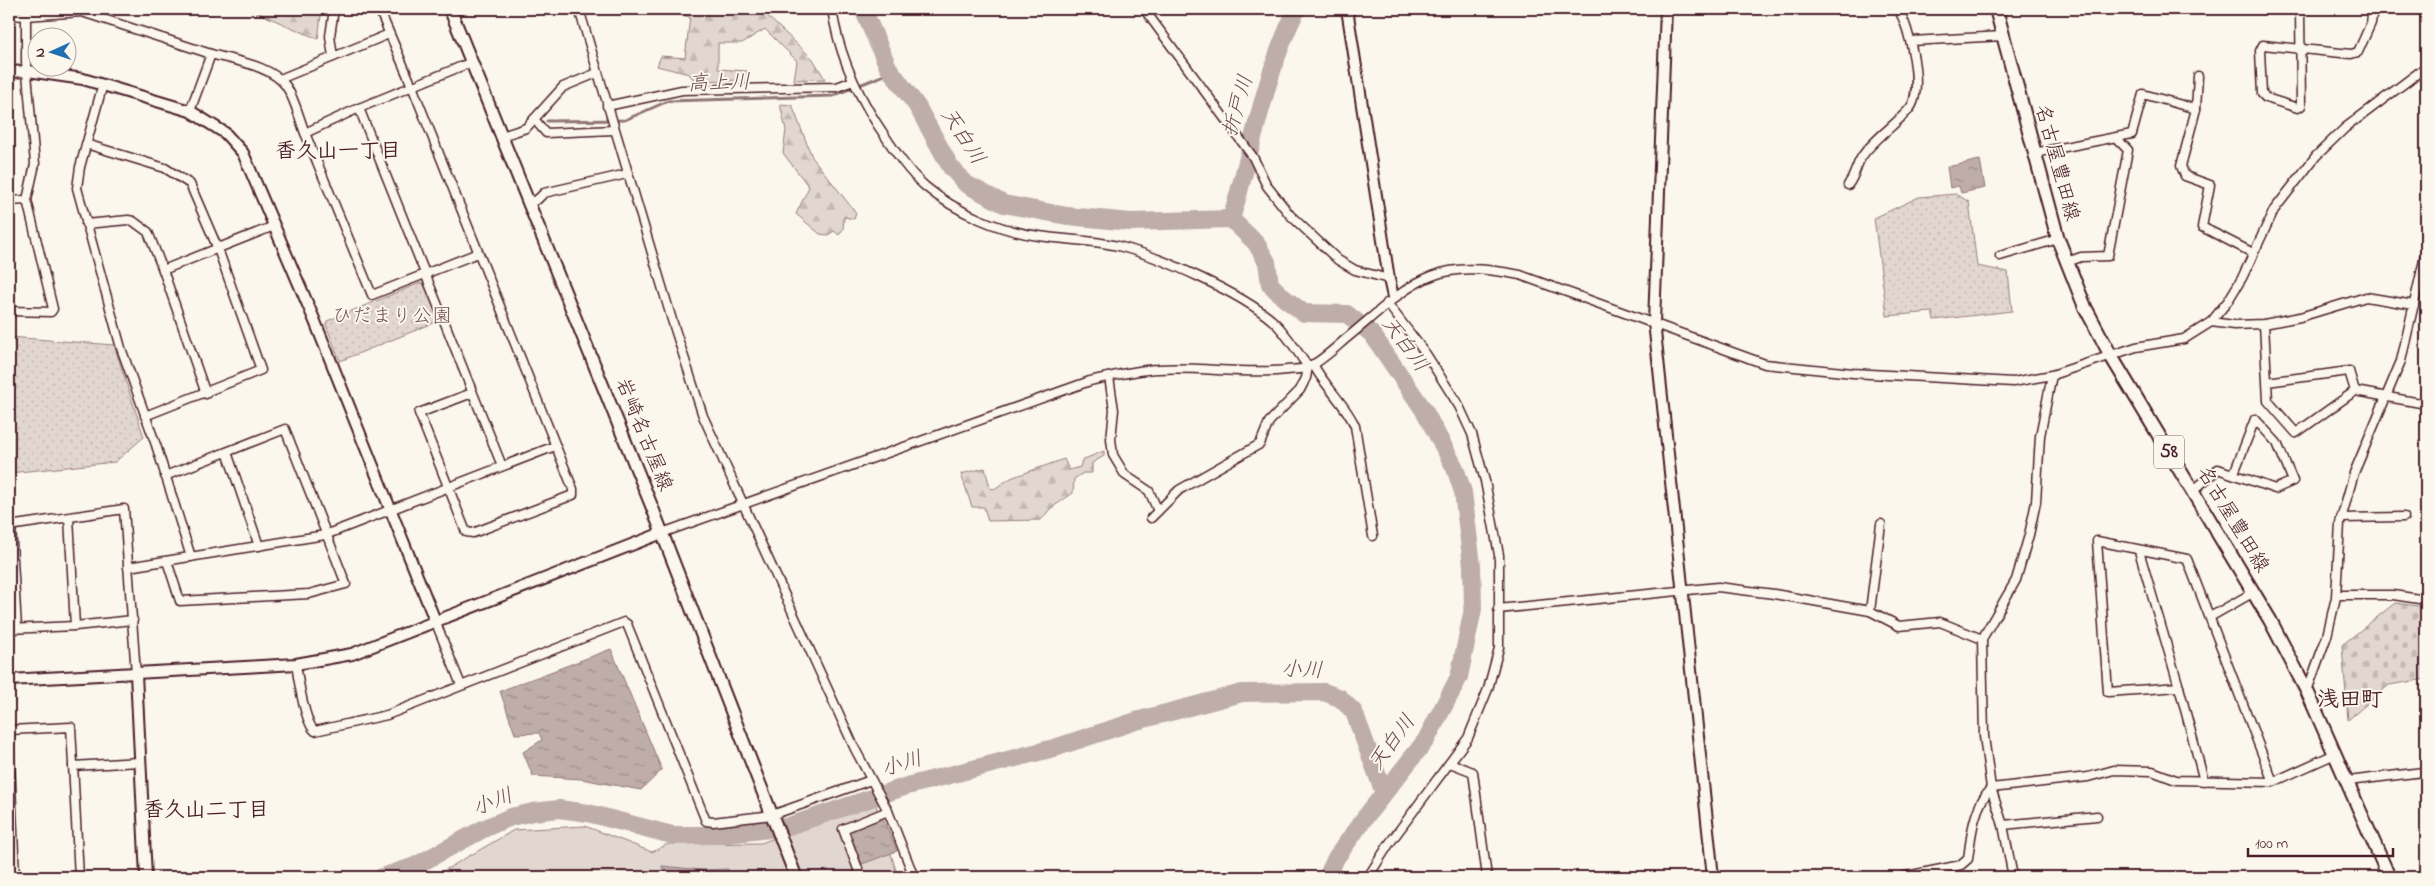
<svg xmlns="http://www.w3.org/2000/svg" width="2435" height="886" viewBox="0 0 2435 886" font-family="'Indie Flower','Klee One',sans-serif">
  <style>
    .green { fill: #e2d7d0; stroke: #967b7e }
    .forest { fill: url(#forest-firs); stroke: #967b7e }
    .cemetery { fill: url(#cemetery-stones); stroke: #967b7e }
    .park { fill: url(#park-dots); stroke: #967b7e }
    .water { fill: url(#water-ripples); stroke: #907477 }
    .lines { fill: none; stroke-linecap: round; stroke-linejoin: round }
    .stream { stroke: #907477; stroke-width: 3 }
    .river { stroke: #bfadaa; stroke-width: 18 }
    .minor-casing { stroke: #4a1f2b; stroke-width: 11 }
    .tertiary-casing { stroke: #4a1f2b; stroke-width: 14 }
    .secondary-casing { stroke: #4a1f2b; stroke-width: 15 }
    .primary-casing { stroke: #4a1f2b; stroke-width: 16 }
    .minor { stroke: #fbf7ec; stroke-width: 8 }
    .tertiary { stroke: #fbf7ec; stroke-width: 10 }
    .secondary { stroke: #fbf7ec; stroke-width: 11 }
    .primary { stroke: #fbf7ec; stroke-width: 12 }
    .labels { text-anchor: middle; dominant-baseline: central; stroke-width: 4; stroke-linejoin: round; paint-order: stroke }
    .shield { fill: #fbf7ec; stroke: #7f6065; stroke-width: 1 }
    .shield-label { font-size: 19px; font-weight: bold; fill: #4a1f2b }
    .street-label { font-size: 20px; fill: #4a1f2b; stroke: #fbf7ec }
    .park-label { font-size: 20px; fill: #704d54; stroke: #fbf7ec }
    .water-label { font-size: 21px; font-style: italic; fill: #6d4a51; stroke: #fbf7ec }
    .neighbourhood-label { font-size: 21px; font-weight: bold; fill: #4a1f2b; stroke: #fbf7ec }
    .quarter-label { font-size: 22px; font-weight: bold; fill: #4a1f2b; stroke: #fbf7ec }
  </style>
  <defs>
    <pattern id="forest-firs" width="22" height="20" patternUnits="userSpaceOnUse" patternTransform="scale(1.25)"><rect width="22" height="20" fill="#e2d7d0"/><path d="M5 1l3.5 6h-7zM16 11l3.5 6h-7z" fill="#c3b8b3"/></pattern>
    <pattern id="cemetery-stones" width="16" height="16" patternUnits="userSpaceOnUse" patternTransform="scale(1.25)"><rect width="16" height="16" fill="#e2d7d0"/><path d="M2 7V4a2 2 0 0 1 4 0v3zM10 15v-3a2 2 0 0 1 4 0v3z" fill="#c3b8b3"/></pattern>
    <pattern id="park-dots" width="8" height="8" patternUnits="userSpaceOnUse" patternTransform="scale(1.25)"><rect width="8" height="8" fill="#e2d7d0"/><path d="M2 2h.1M6 6h.1" fill="none" stroke="#c3b8b3" stroke-width="1.8" stroke-linecap="round"/></pattern>
    <pattern id="water-ripples" width="26" height="14" patternUnits="userSpaceOnUse" patternTransform="scale(1.25)"><rect width="26" height="14" fill="#bfadaa"/><path d="M2 4q2-2 4 0t4 0M15 11q2-2 4 0t4 0" fill="none" stroke="#9d8c8b"/></pattern>
  </defs>
  <rect width="100%" height="100%" fill="#fbf7ec"/>
  <filter id="ink" filterUnits="userSpaceOnUse"><feTurbulence type="fractalNoise" baseFrequency=".02" numOctaves="2"/><feDisplacementMap in="SourceGraphic" scale="10" xChannelSelector="R" yChannelSelector="G"/><feConvolveMatrix kernelMatrix="1 2 1 2 8 2 1 2 1" color-interpolation-filters="sRGB"/></filter>
  <g filter="url(#ink)">
    <polygon class="green" points="875,802 898,877 433,877 514,830 585,826 652,852 668,844 761,843"/>
    <g class="forest">
      <polygon points="249,9 322,9 318,39"/>
      <polygon points="674,9 763,9 765,14 813,59 825,79 794,80 797,61 765,29 742,43 718,43 718,69 747,71 747,80 695,81 689,74 657,66 661,56 685,58 690,17 674,13"/>
      <polygon points="780,104 792,105 812,157 856,213 854,219 844,217 843,229 839,235 834,231 828,235 820,234 796,214 809,187 783,153 786,130"/>
      <polygon points="1104,451 1104,456 1092,463 1092,473 1083,473 1074,479 1073,493 1050,509 1041,520 988,521 984,507 972,507 961,474 985,468 990,488 994,489 1011,478 1064,459 1069,470 1080,467 1082,460"/>
    </g>
    <polygon class="cemetery" points="2395,603 2426,607 2426,679 2389,685 2348,720 2342,645"/>
    <g class="park">
      <polygon points="1956,194 1969,202 1977,266 2008,272 2012,311 1934,320 1932,312 1887,316 1874,218 1919,197"/>
      <polygon points="420,283 423,283 441,320 340,361 326,325 327,321"/>
      <polygon points="9,337 114,345 144,437 115,462 9,473"/>
    </g>
    <g class="water">
      <polygon points="1980,160 1985,188 1961,193 1959,186 1950,188 1947,167"/>
      <polygon points="611,649 662,770 641,790 581,779 533,776 523,752 542,740 539,733 515,734 500,691"/>
      <polygon points="883,818 897,851 862,864 847,830"/>
      <polygon points="662,866 702,870 728,869 730,877 664,877"/>
    </g>
    <g class="lines">
      <polyline class="stream" points="547,121 625,120 668,101 832,96 892,72"/>
      <g class="river">
        <polyline points="863,9 888,67 917,106 950,166 966,184 1004,204 1067,216 1131,222 1231,219 1256,243 1267,262 1270,284 1284,298 1304,313 1347,314 1372,334 1425,412 1455,468 1463,492 1472,565 1473,609 1459,677 1426,740 1363,820 1336,858 1327,877"/>
        <path d="M1231,219C1253,149 1264,74 1297,9"/>
        <polyline points="382,877 415,866 485,828 511,817 533,812 559,809 588,813 672,835 721,835 786,827 907,786 1054,748 1136,721 1242,693 1324,692 1340,698 1354,712 1384,793"/>
      </g>
      <defs>
        <g id="minor">
          <polyline points="379,9 412,86 573,489 573,495 473,533 466,532 419,413 472,393"/>
          <polyline points="579,9 672,320 703,416 855,749 888,811 914,877"/>
          <path d="M832,9C838,51 854,88 877,124C891,145 906,170 926,187C956,212 1000,231 1039,236C1066,240 1092,240 1118,246C1159,256 1243,294 1274,322C1287,334 1298,353 1308,367L1306,378L1300,390L1269,422L1260,444L1179,490L1151,518"/>
          <polyline points="1144,9 1253,157 1267,186 1290,215 1338,260 1355,270 1389,279"/>
          <polyline points="2300,9 2301,106 2298,108 2266,98 2262,94 2260,51 2263,45 2351,54 2358,52 2371,23 2373,9"/>
          <polyline points="9,15 26,16 82,12 211,54"/>
          <polyline points="1911,41 2003,36"/>
          <polyline points="333,57 330,36 334,9"/>
          <polyline points="280,79 389,34"/>
          <polyline points="103,84 80,167 77,188 121,348 156,445 191,557"/>
          <polyline points="607,106 682,90 837,87 853,81"/>
          <polyline points="359,108 502,466"/>
          <polyline points="2196,109 2198,76"/>
          <path d="M190,111L211,54C234,61 271,65 286,86C295,99 299,118 305,133L359,108L472,62"/>
          <polyline points="534,119 546,133 614,130"/>
          <polyline points="305,133 372,295 478,253"/>
          <polyline points="502,136 526,128 563,87 597,73"/>
          <polyline points="86,144 165,168 190,184 218,249 261,370 145,416"/>
          <polyline points="2034,153 2132,134 2143,94 2196,109 2181,166 2185,176 2210,185 2202,227 2253,253"/>
          <path d="M1848,185C1856,174 1855,168 1861,158C1871,141 1897,124 1910,108C1924,90 1910,27 1898,9"/>
          <polyline points="9,201 27,200"/>
          <polyline points="529,203 538,199 544,193 627,174"/>
          <polyline points="86,224 128,220 133,221 148,232 163,270 206,394"/>
          <polyline points="2000,256 2058,239"/>
          <polyline points="2067,262 2081,257 2108,256 2128,150 2116,138"/>
          <polyline points="163,270 274,226"/>
          <polyline points="9,311 51,312 53,309 27,200 35,164 26,62 26,9"/>
          <polyline points="2211,322 2234,325 2264,324 2300,317 2366,297 2414,305"/>
          <polyline points="2264,324 2267,382 2349,371 2355,391 2296,433 2268,401 2267,382"/>
          <path d="M1313,364C1324,386 1345,403 1355,426L1373,536"/>
          <polyline points="1109,377 1114,410 1111,439 1113,455 1125,475 1149,491 1158,511"/>
          <polyline points="2355,391 2426,404"/>
          <polyline points="227,452 259,546"/>
          <polyline points="165,476 285,429 346,584 309,594 180,601 167,561"/>
          <polyline points="2193,491 2218,469 2275,489 2293,481 2277,443 2255,419 2234,473"/>
          <polyline points="69,518 75,626"/>
          <polyline points="2341,518 2404,517"/>
          <polyline points="9,526 124,509 136,674"/>
          <polyline points="11,526 17,628"/>
          <path d="M662,533L1090,381C1112,376 1135,370 1158,369C1200,366 1243,375 1287,370C1293,369 1303,370 1309,367C1323,360 1336,347 1348,337C1413,283 1430,257 1520,275L1765,364L1853,373L2013,382L2052,375L2136,347L2184,339L2211,322L2228,301L2242,278L2274,210L2316,156L2345,128L2426,67"/>
          <polyline points="2139,551 2179,687"/>
          <polyline points="128,567 325,535 555,446"/>
          <polyline points="2337,595 2393,595 2426,600"/>
          <polyline points="1498,609 1718,587 1774,594 1870,611 1899,626 1940,622 1982,639"/>
          <polyline points="1870,611 1881,524"/>
          <polyline points="2210,617 2254,592"/>
          <polyline points="436,623 461,685"/>
          <polyline points="9,629 75,626 133,620"/>
          <path d="M296,664C298,678 305,724 315,731L387,715L624,622L627,624L706,821L713,822L772,815L871,780"/>
          <polyline points="2307,691 2327,636 2336,597 2340,523 2354,473 2401,361 2426,251"/>
          <polyline points="9,730 71,727 79,877"/>
          <polyline points="9,738 15,877"/>
          <polyline points="1450,763 1473,772 1487,877"/>
          <polyline points="73,766 139,762"/>
          <polyline points="2204,781 2179,687 2108,692 2097,541 2187,559 2273,782"/>
          <polyline points="2348,781 2423,772 2426,768"/>
          <polyline points="2003,825 2097,816"/>
          <polyline points="861,877 843,829 888,811"/>
          <polyline points="1368,877 1389,844 1468,738 1488,689 1499,648 1499,555 1485,481 1472,434 1459,406 1426,354 1387,303"/>
          <path d="M1902,877L1961,865L1968,859C1971,835 1974,806 1991,788L2088,777L2114,770L2152,771L2176,780L2273,782L2335,754"/>
          <polyline points="2013,877 2003,825 1991,788 1984,736 1982,639 2016,580 2029,535 2036,502 2040,436 2052,375"/>
        </g>
        <g id="tertiary">
          <polyline points="1347,9 1389,279 1393,297"/>
          <polyline points="1666,9 1654,322 1713,877"/>
          <polyline points="9,72 28,71 83,79 190,111 225,133 243,153 314,319 436,623"/>
          <polyline points="136,674 146,877"/>
          <polyline points="9,680 296,664 352,654 662,533"/>
        </g>
        <polyline id="secondary" points="450,9 652,507 796,877"/>
        <polyline id="primary" points="1996,9 2058,239 2085,307 2111,356 2270,620 2307,691 2389,877"/>
      </defs>
      <use href="#minor" class="minor-casing"/>
      <use href="#tertiary" class="tertiary-casing"/>
      <use href="#secondary" class="secondary-casing"/>
      <use href="#primary" class="primary-casing"/>
      <use href="#minor" class="minor"/>
      <use href="#tertiary" class="tertiary"/>
      <use href="#secondary" class="secondary"/>
      <use href="#primary" class="primary"/>
    </g>
  </g>
  <g class="labels">
    <rect class="shield" x="2154" y="435.5" width="30" height="33" rx="4"/>
    <g class="shield-label">
      <text x="2169" y="452">58</text>
    </g>
    <g class="street-label">
      <text transform="translate(2056 163) rotate(75)">名古屋豊田線</text>
      <text transform="translate(643 435) rotate(68)">岩崎名古屋線</text>
      <text transform="translate(2232 520) rotate(59)">名古屋豊田線</text>
    </g>
    <g class="park-label">
      <text x="392" y="317">ひだまり公園</text>
    </g>
    <g class="water-label">
      <text transform="translate(719 84) rotate(-2)">高上川</text>
      <text transform="translate(1239 106) rotate(-74)">折戸川</text>
      <text transform="translate(962 137) rotate(57)">天白川</text>
      <text transform="translate(1404 345) rotate(53)">天白川</text>
      <text transform="translate(1302 671) rotate(2)">小川</text>
      <text transform="translate(1393 743) rotate(-54)">天白川</text>
      <text transform="translate(902 765) rotate(-17)">小川</text>
      <text transform="translate(493 803) rotate(-21)">小川</text>
    </g>
    <g class="neighbourhood-label">
      <text x="338" y="152">香久山一丁目</text>
      <text x="206" y="811">香久山二丁目</text>
    </g>
    <g class="quarter-label">
      <text x="2350" y="701">浅田町</text>
    </g>
  </g>
  <rect width="2435" height="886" fill="none" stroke="#fbf7ec" stroke-width="30"/>
  <rect x="15" y="15" width="2405" height="856" fill="none" stroke="#4a1f2b" stroke-width="2" filter="url(#ink)"/>
  <g transform="translate(52 52) rotate(267)"><circle r="24" fill="#fbf7ec" stroke="#b4a19f"/>
  <path d="M0-4L9 19L0 12L-9 19Z" fill="#1f6fb2"/>
  <text y="-8" font-size="14" font-weight="bold" text-anchor="middle" fill="#4a1f2b">N</text>
  </g>
  <path d="M2248 848v8h145v-8" fill="none" stroke="#4a1f2b" stroke-width="2.5"/>
  <text x="2255" y="848" font-size="15" fill="#4a1f2b" stroke="#fbf7ec" stroke-width="4" paint-order="stroke">100 m</text>
</svg>
